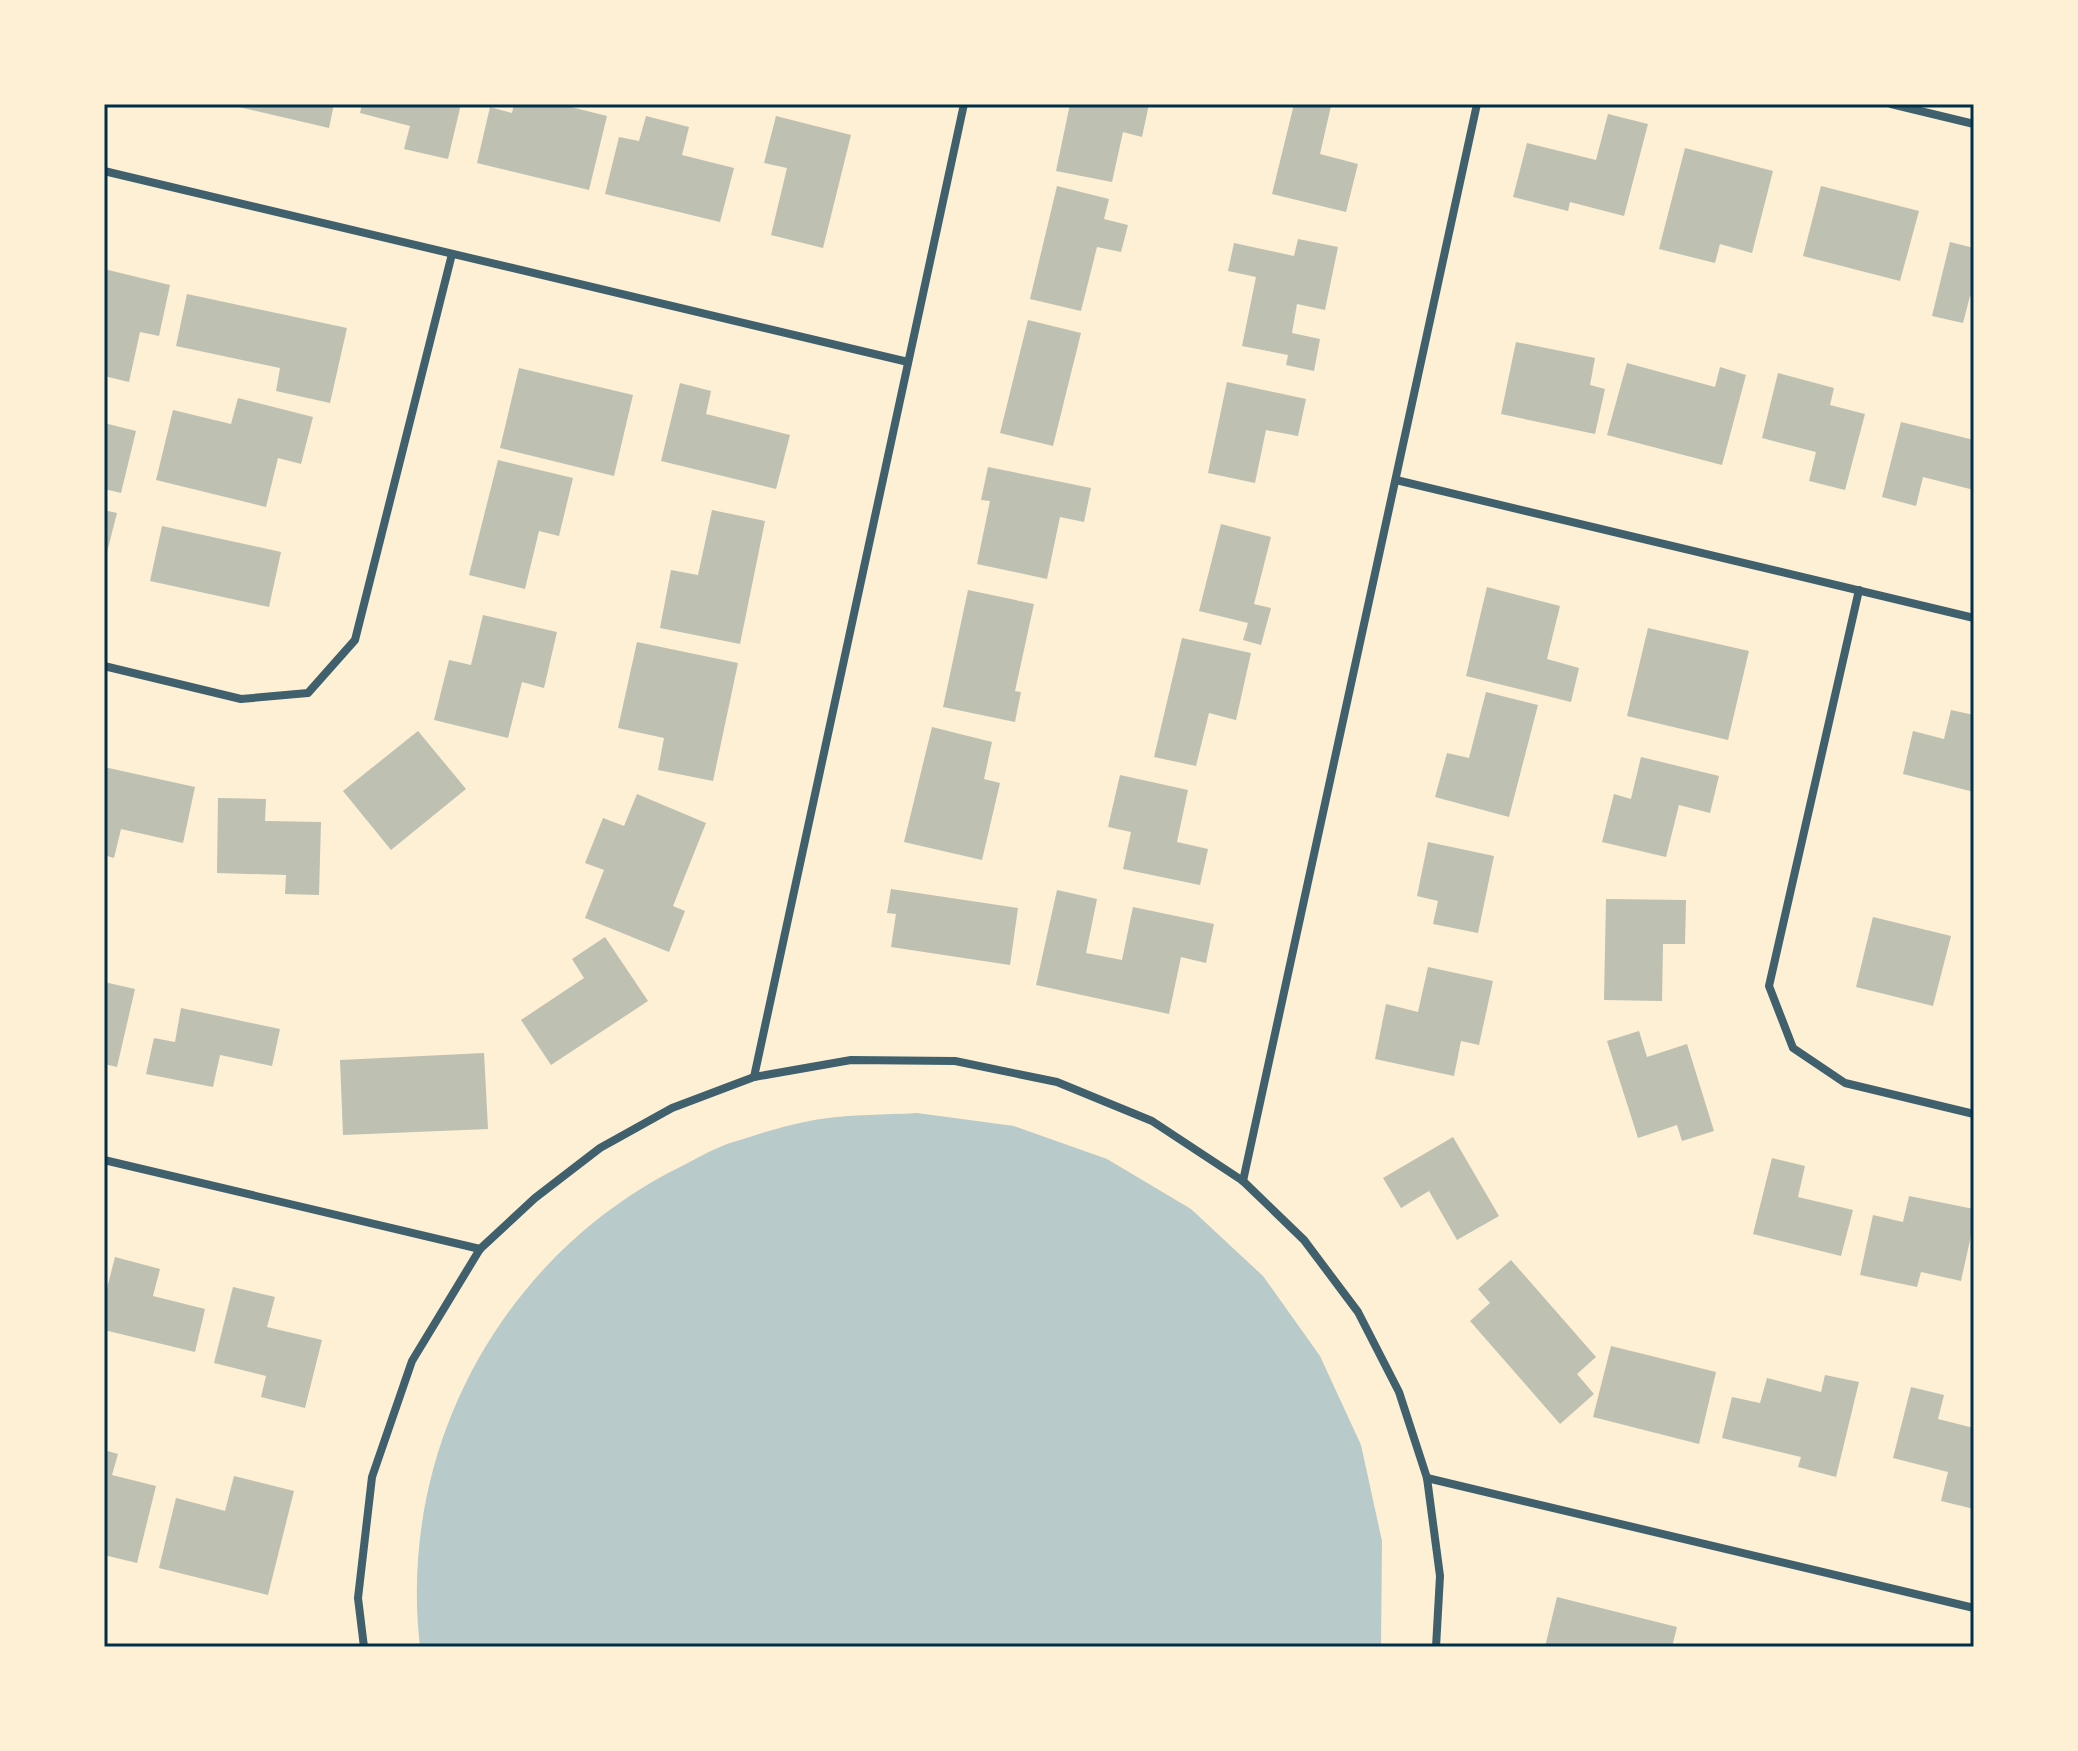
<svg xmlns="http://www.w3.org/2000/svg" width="2078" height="1751" viewBox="0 0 2078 1751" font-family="'Noto Sans',sans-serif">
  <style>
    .green { fill: #b9caca }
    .building { fill: #bec0b2 }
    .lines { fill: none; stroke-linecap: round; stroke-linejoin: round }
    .minor { stroke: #3f606c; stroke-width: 8 }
    .neatline { fill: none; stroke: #003049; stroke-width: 3 }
  </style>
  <rect width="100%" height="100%" fill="#fdf0d5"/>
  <path class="green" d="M917,1113L1014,1126L1107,1159L1191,1209L1263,1276L1320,1356L1361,1445L1382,1541L1381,1647H420C397,1450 501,1257 678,1168C694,1160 711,1150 727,1144C755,1135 792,1123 821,1119C852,1114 885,1115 917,1113Z"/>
  <g class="building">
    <polygon points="226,104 334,104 329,128"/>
    <polygon points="362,104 461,104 448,159 404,149 410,126 360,113"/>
    <polygon points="514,104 559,104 607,116 589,190 477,163 490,107 512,113"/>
    <polygon points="1070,104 1149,104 1142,137 1123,132 1112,182 1056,171"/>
    <polygon points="1294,104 1331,106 1320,154 1358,164 1346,212 1272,194"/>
    <polygon points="1608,114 1648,124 1624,216 1570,202 1568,211 1513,197 1527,143 1596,160"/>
    <polygon points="646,116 689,127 682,155 734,168 720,222 605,194 619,137 639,141"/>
    <polygon points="776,116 851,135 823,248 771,235 787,168 764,163"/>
    <polygon points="1685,148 1773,171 1752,253 1720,244 1715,263 1659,249"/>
    <polygon points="1057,186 1109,199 1104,219 1128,225 1121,252 1097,247 1081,311 1030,299"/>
    <polygon points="1821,186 1919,211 1900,281 1803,256"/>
    <polygon points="1298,239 1338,247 1325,310 1297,304 1292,333 1320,339 1314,371 1286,365 1288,355 1242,346 1256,277 1228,271 1234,243 1294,256"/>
    <polygon points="1950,242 1974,248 1974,297 1970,296 1963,323 1932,316"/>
    <polygon points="104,269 170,285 159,336 140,332 129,382 104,376"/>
    <polygon points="187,294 347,328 330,403 276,391 280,368 176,346"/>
    <polygon points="1028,320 1081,333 1053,446 1000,433"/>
    <polygon points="1516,342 1595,358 1590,385 1605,389 1595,434 1501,414"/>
    <polygon points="1627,363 1715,387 1720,367 1746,375 1722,465 1607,435"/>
    <polygon points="519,368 633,395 614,476 500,448"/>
    <polygon points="1778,373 1834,388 1830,405 1865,414 1845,490 1809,481 1816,452 1762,438"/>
    <polygon points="1227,382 1306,399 1298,436 1266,430 1255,483 1208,473"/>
    <polygon points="680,383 711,391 706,414 790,435 776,489 661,461"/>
    <polygon points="238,398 313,417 301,464 278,458 266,507 156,480 173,410 231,424"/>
    <polygon points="1901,422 1974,440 1974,490 1923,477 1916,506 1882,497"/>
    <polygon points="104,423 136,431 121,493 104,489"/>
    <polygon points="498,460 573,478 559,536 539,531 525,589 469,575"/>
    <polygon points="988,467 1091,488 1084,522 1060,517 1047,579 977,564 990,501 981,500"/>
    <polygon points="104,510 117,513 105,560 104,560"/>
    <polygon points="712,510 765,521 740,644 660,628 671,570 698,575"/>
    <polygon points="1221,524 1271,537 1254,604 1271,608 1261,645 1243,640 1248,623 1199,611"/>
    <polygon points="162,526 281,552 269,607 150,581"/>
    <polygon points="1487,587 1560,606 1547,659 1579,668 1571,702 1466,676"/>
    <polygon points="968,590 1034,604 1015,691 1021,692 1015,722 943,707"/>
    <polygon points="483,615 557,632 544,688 522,682 508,738 434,720 449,660 471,665"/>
    <polygon points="1648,628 1749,651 1728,740 1627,716"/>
    <polygon points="1182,638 1251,653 1236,720 1209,713 1196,766 1154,757"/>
    <polygon points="637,642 738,663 713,781 658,770 664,738 618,728"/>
    <polygon points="1486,692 1538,705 1509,817 1435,797 1447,753 1469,758"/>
    <polygon points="1951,710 1974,715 1974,792 1903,774 1913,731 1944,739"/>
    <polygon points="932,727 992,742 984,779 1000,783 982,860 904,842"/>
    <polygon points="418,731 466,789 391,850 343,791"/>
    <polygon points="1641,757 1719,776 1710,813 1679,805 1666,857 1602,842 1614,794 1631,799"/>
    <polygon points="104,767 195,787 183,843 121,829 114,858 104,855"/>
    <polygon points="1120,775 1188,790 1177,842 1208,849 1200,885 1123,869 1131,832 1108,827"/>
    <polygon points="637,794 706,823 673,906 685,911 669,952 585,918 604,870 585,863 603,818 624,826"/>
    <polygon points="218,798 266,799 265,821 321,822 319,895 285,894 286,875 217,873"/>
    <polygon points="1428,842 1494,856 1478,933 1433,924 1438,901 1417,896"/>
    <polygon points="891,889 1018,908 1010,965 891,947 896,914 887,913"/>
    <polygon points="1057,890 1097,899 1086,953 1122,960 1133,907 1214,924 1206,963 1181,957 1169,1014 1036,985"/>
    <polygon points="1606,899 1686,900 1685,944 1663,944 1662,1001 1604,1000"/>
    <polygon points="1873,917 1951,936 1933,1006 1856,987"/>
    <polygon points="605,937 648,1001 551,1065 521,1020 584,978 572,959"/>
    <polygon points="1428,967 1493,981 1479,1045 1461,1041 1454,1076 1375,1059 1386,1004 1418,1012"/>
    <polygon points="104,982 135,989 117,1067 104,1064"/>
    <polygon points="181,1008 280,1029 272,1066 220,1055 213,1087 146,1074 154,1038 175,1042"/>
    <polygon points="1639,1031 1647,1057 1687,1044 1714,1131 1682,1141 1677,1125 1638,1138 1607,1041"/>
    <polygon points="484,1053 488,1129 343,1135 340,1060"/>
    <polygon points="1453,1137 1499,1216 1457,1240 1429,1191 1401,1208 1383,1178"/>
    <polygon points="1772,1158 1805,1166 1798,1197 1853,1210 1841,1256 1753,1234"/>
    <polygon points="1909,1196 1974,1209 1974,1222 1961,1281 1921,1272 1917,1287 1860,1275 1873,1215 1903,1222"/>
    <polygon points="115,1257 160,1269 153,1296 205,1309 195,1352 104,1330 104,1300"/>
    <polygon points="1511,1260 1596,1357 1577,1374 1594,1394 1560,1424 1470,1321 1490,1303 1478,1289"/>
    <polygon points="233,1287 275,1297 267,1327 322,1340 305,1408 261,1397 266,1376 214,1363"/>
    <polygon points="1611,1346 1716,1372 1699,1444 1593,1417"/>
    <polygon points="1825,1375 1859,1382 1836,1477 1798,1467 1801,1457 1722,1438 1732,1397 1760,1403 1767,1378 1821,1392"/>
    <polygon points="1911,1387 1944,1395 1938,1419 1974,1428 1974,1509 1941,1501 1948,1472 1893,1458"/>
    <polygon points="104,1450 118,1454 112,1475 156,1486 137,1563 104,1555"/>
    <polygon points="234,1476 294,1491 268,1595 159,1568 176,1498 225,1511"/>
    <polygon points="1557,1597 1677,1627 1672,1647 1545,1647"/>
  </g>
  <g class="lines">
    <g class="minor">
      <polyline points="1891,104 1974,124"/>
      <polyline points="104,171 908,362"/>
      <polyline points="1396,480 1974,618"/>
      <polyline points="1859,590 1769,986 1793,1048 1845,1083 1974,1114"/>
      <polyline points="104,666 241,699 308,693 355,640 452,254"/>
      <polyline points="754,1077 964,104"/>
      <polyline points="104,1160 480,1249"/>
      <polyline points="1243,1181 1477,104"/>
      <polyline points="1427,1478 1974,1608"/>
      <polyline points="364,1647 358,1598 372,1477 412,1361 480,1249 535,1198 600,1148 672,1108 754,1077 851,1060 955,1061 1057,1082 1152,1121 1243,1181 1304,1240 1358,1312 1399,1392 1427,1478 1440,1576 1436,1647"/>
    </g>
  </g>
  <rect width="2078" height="1751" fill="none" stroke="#fdf0d5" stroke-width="212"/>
  <rect x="106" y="106" width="1866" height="1539" class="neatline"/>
</svg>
